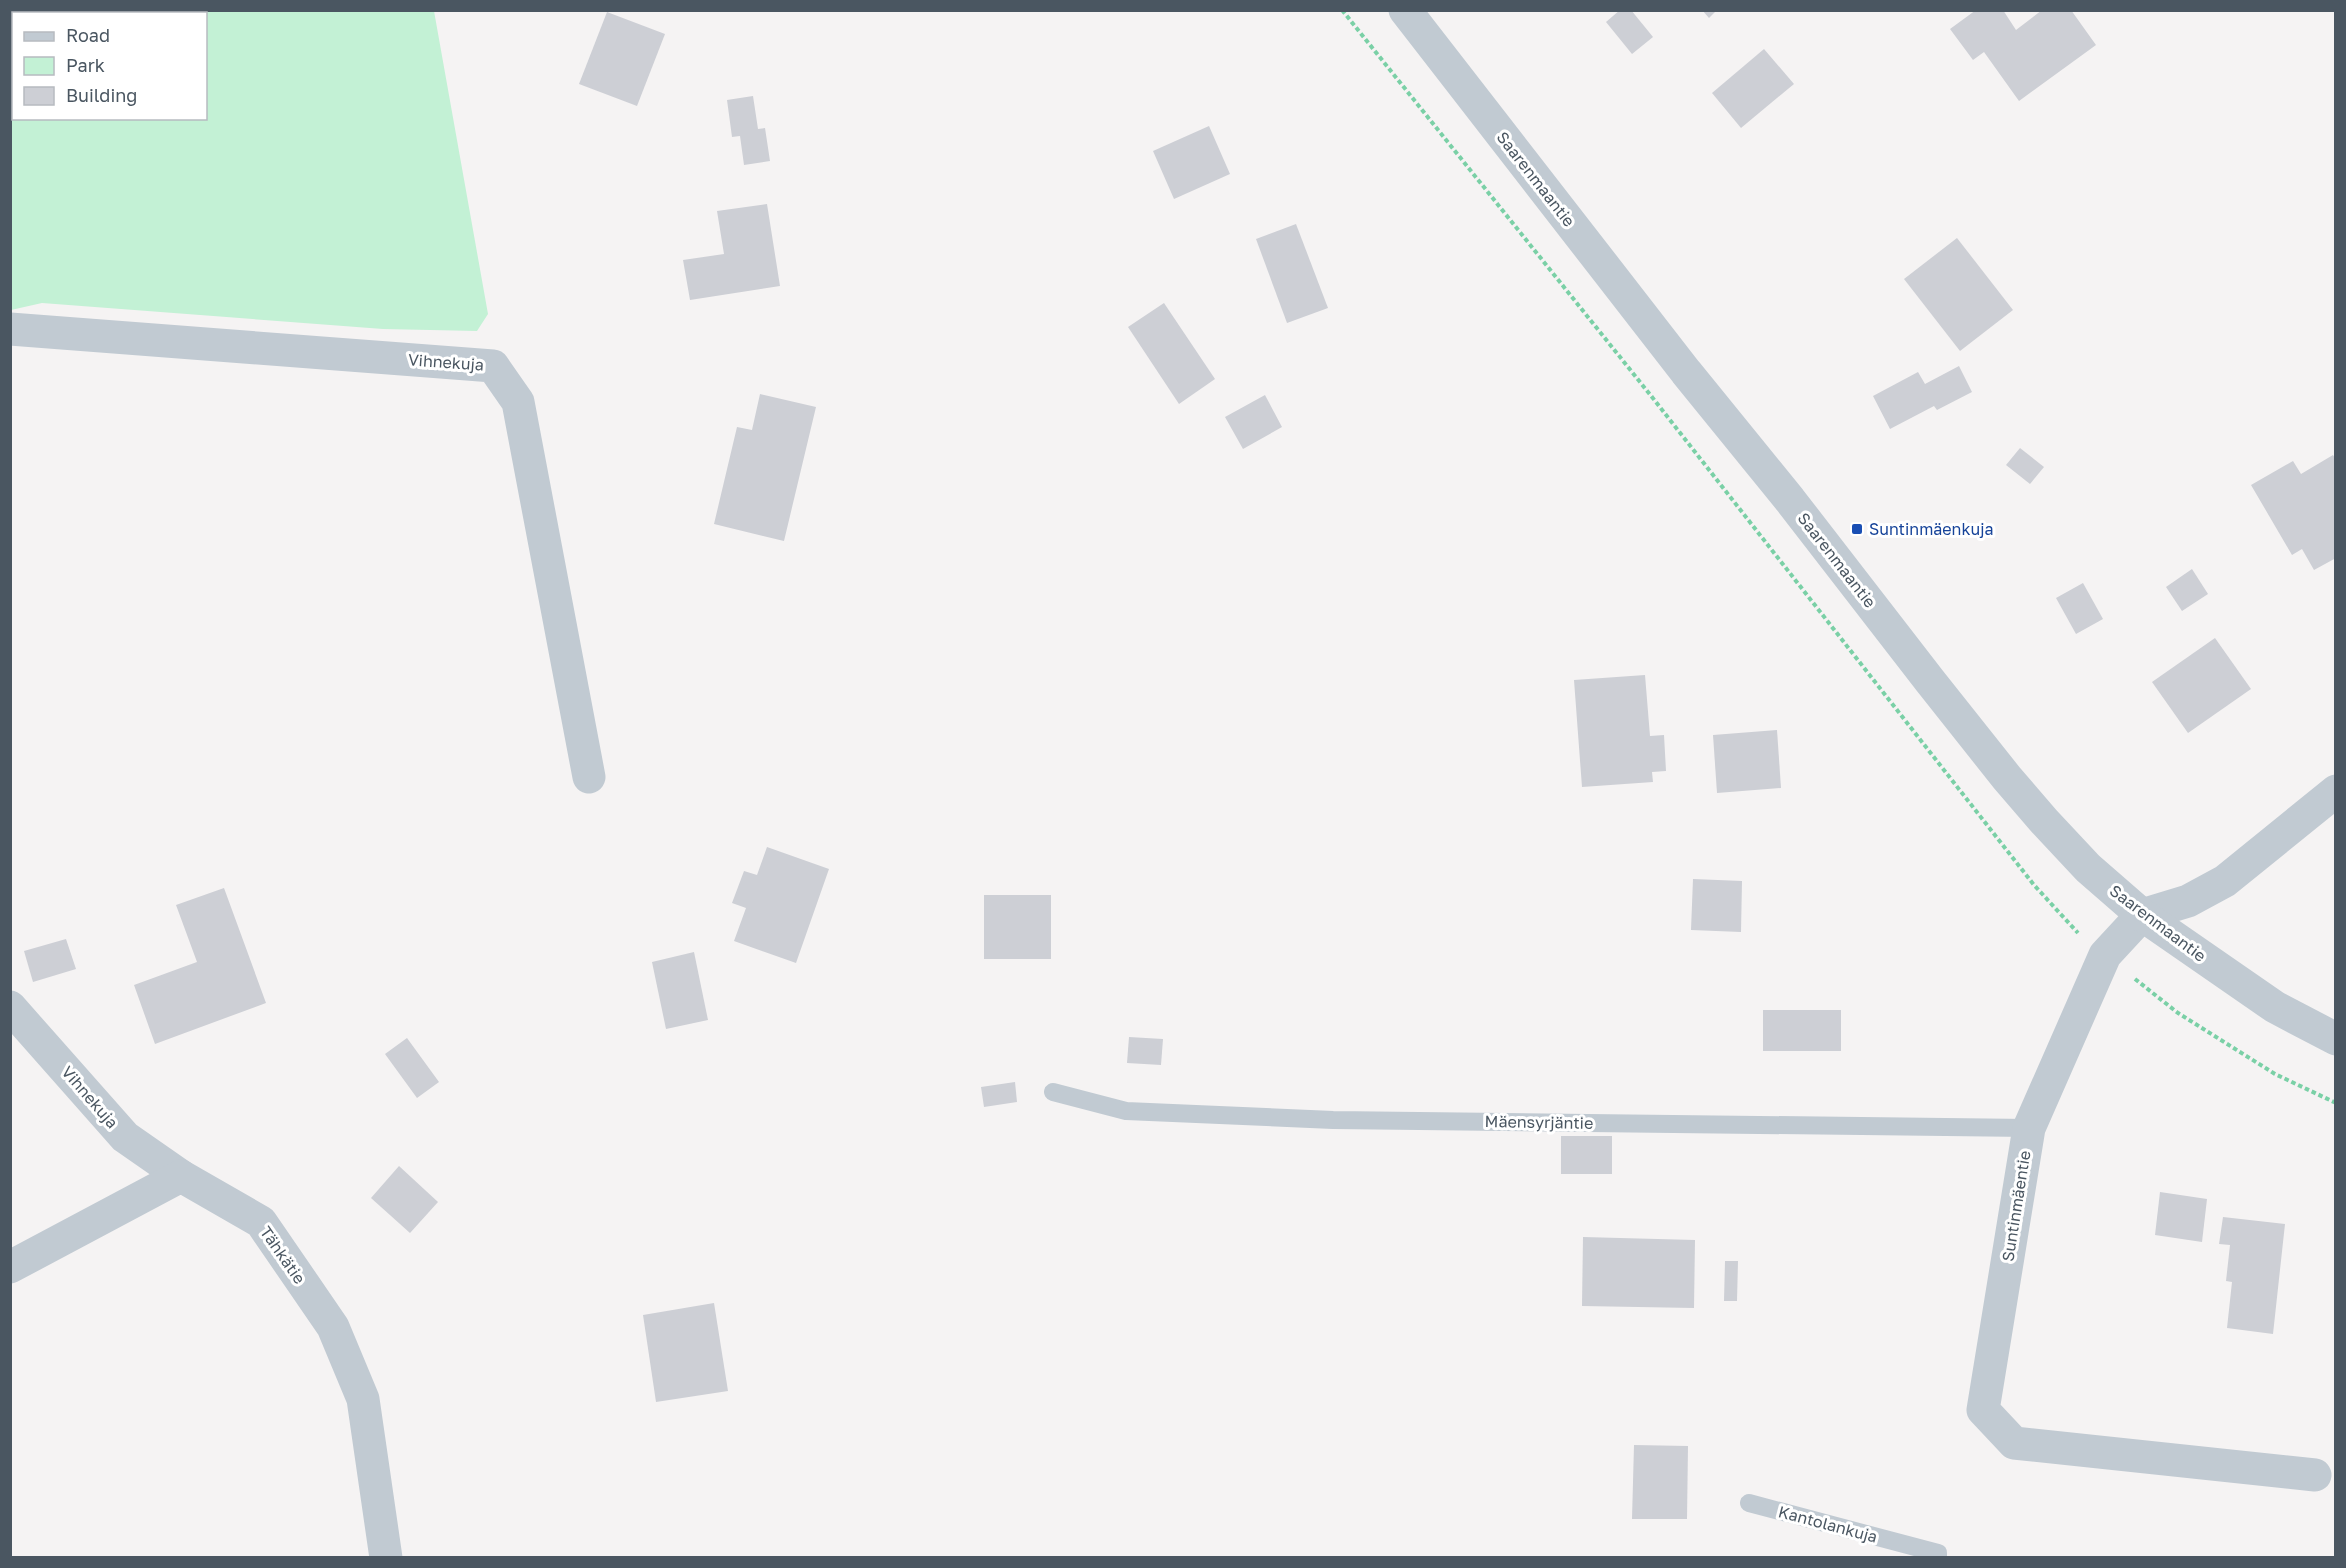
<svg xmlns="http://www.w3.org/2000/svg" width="2346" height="1568" viewBox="0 0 2346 1568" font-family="'Golos Text',sans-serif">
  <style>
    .green { fill: #c3f1d5; fill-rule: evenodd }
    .building { fill: #cdcfd5 }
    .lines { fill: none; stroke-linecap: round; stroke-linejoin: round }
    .path { stroke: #7ad0a6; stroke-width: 4; stroke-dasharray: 4.5 3; stroke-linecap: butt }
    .service { stroke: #c1cad2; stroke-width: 18 }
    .minor { stroke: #c1cad2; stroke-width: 33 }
    .tertiary { stroke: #c1cad2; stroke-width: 33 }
    .transit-dot { fill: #1a4fb4; stroke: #fff; stroke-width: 2 }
    .labels { text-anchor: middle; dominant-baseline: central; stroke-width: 6; stroke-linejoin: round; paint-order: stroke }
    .street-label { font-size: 16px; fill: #4a5661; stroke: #fff }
    .transit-label { font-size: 16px; fill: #164399; stroke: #fff; text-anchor: start }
  </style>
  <rect width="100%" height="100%" fill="#f5f3f3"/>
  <path class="green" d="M10,11H434L488,314L477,331L383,329L42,303L11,310ZM14,14H206V118H14Z"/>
  <g class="building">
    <polygon points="1620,10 1631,10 1653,37 1632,54 1606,22"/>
    <polygon points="1702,10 1717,10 1709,18"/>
    <polygon points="1976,10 2003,10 2016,30 2042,10 2071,10 2096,45 2019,101 1984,52 1973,60 1950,29"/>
    <polygon points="607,12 665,34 637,106 579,84"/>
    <polygon points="1764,49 1794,84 1741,128 1712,93"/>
    <polygon points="753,96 758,129 765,128 770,161 744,165 740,136 732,137 727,100"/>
    <polygon points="1209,126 1230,174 1174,199 1153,151"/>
    <polygon points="767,204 780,286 690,300 683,260 724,254 717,211"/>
    <polygon points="1296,224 1328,308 1287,323 1256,239"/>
    <polygon points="1957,238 2013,310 1960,351 1904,279"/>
    <polygon points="1164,303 1215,379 1179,404 1128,327"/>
    <polygon points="1959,366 1972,392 1937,410 1934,406 1890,429 1873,396 1918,372 1925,384"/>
    <polygon points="760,394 816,407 784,541 714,524 737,427 752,430"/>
    <polygon points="1265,395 1282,427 1243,449 1225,417"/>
    <polygon points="2020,448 2044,467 2030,484 2006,465"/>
    <polygon points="2333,455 2336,460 2336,558 2314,570 2302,549 2292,555 2251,485 2293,461 2301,474"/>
    <polygon points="2192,569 2208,594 2182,611 2166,587"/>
    <polygon points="2083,583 2103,619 2076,634 2056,598"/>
    <polygon points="2215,638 2251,689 2188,733 2152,682"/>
    <polygon points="1645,675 1650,736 1664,735 1666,771 1652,772 1653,782 1582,787 1574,680"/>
    <polygon points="1777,730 1781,788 1717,793 1713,735"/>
    <polygon points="767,847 829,869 796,963 734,941 746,908 732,903 744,871 757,875"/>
    <polygon points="1693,879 1742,881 1741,932 1691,930"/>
    <polygon points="224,888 266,1003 155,1044 134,985 197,962 176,905"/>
    <rect x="984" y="895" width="67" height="64"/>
    <polygon points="66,939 76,969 33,982 24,951"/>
    <polygon points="694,952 708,1020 666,1029 652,962"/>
    <rect x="1763" y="1010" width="78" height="41"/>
    <polygon points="1129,1037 1163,1039 1161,1065 1127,1063"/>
    <polygon points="407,1038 439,1082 417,1098 385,1054"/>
    <polygon points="1015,1082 1017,1102 984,1107 981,1087"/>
    <rect x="1561" y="1136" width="51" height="38"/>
    <polygon points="399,1166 438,1202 410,1233 371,1198"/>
    <polygon points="2160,1192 2207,1199 2202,1242 2155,1235"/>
    <polygon points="2223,1217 2285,1224 2273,1334 2227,1328 2232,1282 2226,1281 2230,1245 2219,1244"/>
    <polygon points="1583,1237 1695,1240 1694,1308 1582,1306"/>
    <polygon points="1725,1261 1738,1261 1737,1301 1724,1301"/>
    <polygon points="714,1303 728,1391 656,1402 643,1315"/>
    <polygon points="1634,1445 1688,1446 1687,1519 1632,1519"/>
  </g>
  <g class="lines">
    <g class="path">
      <polyline points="1342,10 1652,397 2034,885 2078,933"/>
      <polyline points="2135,979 2178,1013 2275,1074 2336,1103"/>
    </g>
    <g class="service">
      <polyline points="1053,1092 1126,1111 1333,1120 2029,1128"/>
      <polyline points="1749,1503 1938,1553 1938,1558"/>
    </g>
    <g class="minor">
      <polyline points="10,329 493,366 518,402 589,777"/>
      <polyline points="10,1007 125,1137 181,1176"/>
      <polyline points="10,1267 181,1176 261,1222 333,1327 363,1399 386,1558"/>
      <polyline points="2315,1475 2014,1443 1983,1410 2029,1128 2105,955 2142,915 2188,901 2225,881 2336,791"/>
    </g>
    <polyline class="tertiary" points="1405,10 1686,372 1790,500 1930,681 2007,778 2044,821 2088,868 2142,915 2275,1007 2336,1039"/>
  </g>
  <rect class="transit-dot" x="1851" y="523" width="12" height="12" rx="3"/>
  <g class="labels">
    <g class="street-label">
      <text transform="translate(1536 179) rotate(52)">Saarenmaantie</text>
      <text transform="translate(446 362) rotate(4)">Vihnekuja</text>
      <text transform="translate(1837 560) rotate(52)">Saarenmaantie</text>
      <text transform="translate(2158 923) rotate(37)">Saarenmaantie</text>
      <text transform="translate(90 1097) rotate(49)">Vihnekuja</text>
      <text transform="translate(1539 1122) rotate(1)">Mäensyrjäntie</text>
      <text transform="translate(2016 1206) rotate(-81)">Suntinmäentie</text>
      <text transform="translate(283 1255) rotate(55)">Tähkätie</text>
      <text transform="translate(1828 1524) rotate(15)">Kantolankuja</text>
    </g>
    <g class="transit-label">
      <text x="1869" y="529">Suntinmäenkuja</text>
    </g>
  </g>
  <rect width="2346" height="1568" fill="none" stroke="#4a5661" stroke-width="24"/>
  <rect x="12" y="12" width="195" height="108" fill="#ffffff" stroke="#b7bbc0" stroke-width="1.5"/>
  <rect x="24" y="32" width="30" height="9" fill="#c1cad2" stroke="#b7bbc0" stroke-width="1.5"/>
  <text x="66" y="42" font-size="18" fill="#4a5661">Road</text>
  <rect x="24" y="57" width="30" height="18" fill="#c3f1d5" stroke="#b7bbc0" stroke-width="1.5"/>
  <text x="66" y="72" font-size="18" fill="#4a5661">Park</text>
  <rect x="24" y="87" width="30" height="18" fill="#cdcfd5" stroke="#b7bbc0" stroke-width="1.5"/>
  <text x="66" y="102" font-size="18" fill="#4a5661">Building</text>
</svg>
